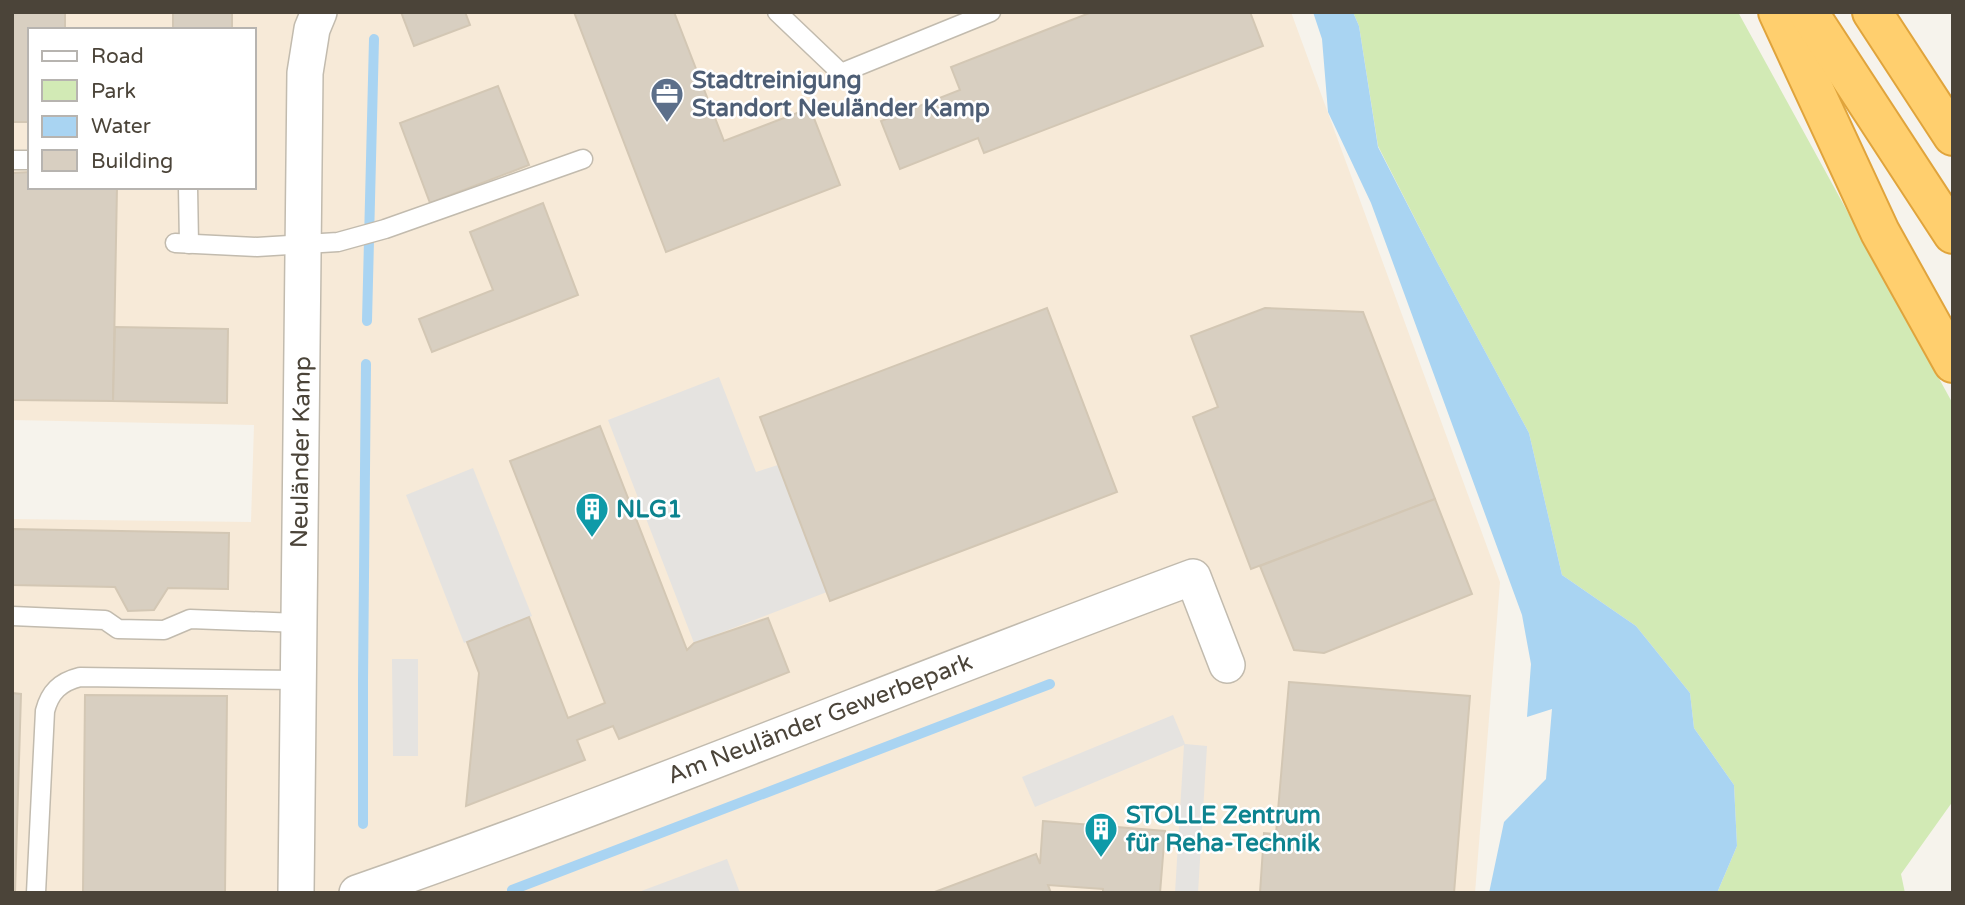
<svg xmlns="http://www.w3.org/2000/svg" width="1965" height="905" viewBox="0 0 1965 905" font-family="'Varela Round',sans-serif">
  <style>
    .commercial { fill: #f7ead8; fill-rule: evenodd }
    .green { fill: #d2eab5 }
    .parking { fill: #e5e3e0 }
    .water { fill: #a9d4f2 }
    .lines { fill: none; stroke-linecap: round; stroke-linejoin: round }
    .stream { stroke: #a9d4f2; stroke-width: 10 }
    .building { fill: #d8cfc1; stroke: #d3c7b4; stroke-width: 2 }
    .lane-casing { stroke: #c2bbae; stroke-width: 21 }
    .street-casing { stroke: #c2bbae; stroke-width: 38 }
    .highway-casing { stroke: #e0a43c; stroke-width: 42 }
    .lane { stroke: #fff; stroke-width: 18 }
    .street { stroke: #fff; stroke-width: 35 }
    .highway { stroke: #ffcf6e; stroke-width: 38 }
    .labels { text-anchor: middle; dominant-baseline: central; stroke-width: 5; stroke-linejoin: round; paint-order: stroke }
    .service-label { font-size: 24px; font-weight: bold; fill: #4e5e75; stroke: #fff; text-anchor: start }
    .street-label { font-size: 24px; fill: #4b4439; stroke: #fff }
    .culture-label { font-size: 24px; font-weight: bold; fill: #0d838f; stroke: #fff; text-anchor: start }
  </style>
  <rect width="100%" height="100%" fill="#f6f3ec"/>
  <path class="commercial" d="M12,12H1291L1500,582L1475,893H12V519L251,522L254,425L12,420ZM30,30H254V187H30Z"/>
  <polygon class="green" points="1353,12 1738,12 1953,404 1953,801 1901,874 1905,893 1717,893 1737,846 1734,785 1694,728 1690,693 1636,626 1562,575 1529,433 1437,262 1378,146 1359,26"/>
  <g class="parking">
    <polygon points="719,377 756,472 778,465 827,592 694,643 608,420"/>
    <polygon points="473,468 532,616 464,643 406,495"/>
    <polygon points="392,659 418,659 418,756 393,756"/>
    <polygon points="1173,715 1185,744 1207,746 1198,893 1175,893 1184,745 1035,807 1022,777"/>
    <polygon points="727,859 740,893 636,893"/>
  </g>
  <polygon class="water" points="1313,12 1353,12 1359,26 1378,147 1437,262 1529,433 1562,575 1636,626 1690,693 1694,728 1734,785 1737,846 1717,893 1489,893 1504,822 1546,779 1552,709 1527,717 1531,664 1522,615 1371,203 1328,112 1322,39"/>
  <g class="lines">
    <g class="stream">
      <polyline points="367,321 374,39"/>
      <polyline points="363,824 363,681 366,364"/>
      <polyline points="512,890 1050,684"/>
    </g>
  </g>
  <g class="building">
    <polygon points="12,12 65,12 65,30 30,30 30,122 12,122"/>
    <rect x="173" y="12" width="59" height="18"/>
    <polygon points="401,12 465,12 470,25 414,46"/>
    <polygon points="574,12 674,12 724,141 810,108 840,185 666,252"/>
    <polygon points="1092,12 1250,12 1263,46 984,153 978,138 900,169 881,121 960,90 951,67"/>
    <polygon points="498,86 529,165 430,203 400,123"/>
    <polygon points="30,172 30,187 117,187 113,401 12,400 12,173"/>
    <polygon points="543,203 578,295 432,352 419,319 493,290 470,232"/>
    <polygon points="1047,308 1117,492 830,601 760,417"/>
    <polygon points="1265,308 1363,312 1435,499 1251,569 1193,417 1218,407 1191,336"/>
    <polygon points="115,327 228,329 227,403 113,401"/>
    <polygon points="600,426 687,650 694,643 768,618 789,672 619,739 613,726 577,740 585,760 466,806 479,673 467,642 529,617 568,718 605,703 510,461"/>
    <polygon points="1435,499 1472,594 1324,653 1294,650 1260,566"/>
    <polygon points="12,529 229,533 228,589 168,588 154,610 128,611 115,587 12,585"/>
    <polygon points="1289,682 1470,696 1454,893 1260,893 1264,833 1276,834"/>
    <polygon points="12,693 21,694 15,893 12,893"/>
    <polygon points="85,695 227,696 225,893 83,893"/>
    <polygon points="1043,821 1165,831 1160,893 1103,893 1103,889 1048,885 1051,893 932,893 1036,854 1040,864"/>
  </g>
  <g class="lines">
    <defs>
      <g id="lane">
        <polyline points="777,12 841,73 991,12"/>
        <polyline points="12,160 30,160"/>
        <polyline points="188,187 189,244"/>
        <polyline points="175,243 257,247 338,242 385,229 583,159"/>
        <polyline points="12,616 105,620 118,629 164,630 190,619 299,623"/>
        <path d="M36,893L45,711C50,692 60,682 80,677L298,680"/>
      </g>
      <g id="street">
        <polyline points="296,893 305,73 312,29 319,12"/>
        <path d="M357,893C639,795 914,680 1193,577L1227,665"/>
      </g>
      <g id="highway">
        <polyline points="1778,12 1880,232 1953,363"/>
        <polyline points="1808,12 1953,234"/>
        <polyline points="1872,12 1953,136"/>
      </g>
    </defs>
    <use href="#lane" class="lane-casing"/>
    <use href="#street" class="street-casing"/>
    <use href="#highway" class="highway-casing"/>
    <use href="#lane" class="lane"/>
    <use href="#street" class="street"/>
    <use href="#highway" class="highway"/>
  </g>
  <defs>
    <symbol id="office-pin" viewBox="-11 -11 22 30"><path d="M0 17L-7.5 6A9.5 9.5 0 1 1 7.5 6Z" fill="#5c6f8a" stroke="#fff"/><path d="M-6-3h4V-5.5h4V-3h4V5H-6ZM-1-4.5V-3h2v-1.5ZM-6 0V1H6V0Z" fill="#fff"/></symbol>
    <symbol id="building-pin" viewBox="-11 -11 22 30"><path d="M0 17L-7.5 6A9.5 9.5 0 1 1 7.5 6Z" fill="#0f9aa8" stroke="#fff"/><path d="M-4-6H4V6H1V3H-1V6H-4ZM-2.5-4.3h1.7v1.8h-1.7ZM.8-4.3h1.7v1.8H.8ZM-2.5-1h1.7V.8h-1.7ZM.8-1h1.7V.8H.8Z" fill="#fff"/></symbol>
  </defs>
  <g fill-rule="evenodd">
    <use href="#office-pin" x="648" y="75" width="38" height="52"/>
    <use href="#building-pin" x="573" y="490" width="38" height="52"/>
    <use href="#building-pin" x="1082" y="810" width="38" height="52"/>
  </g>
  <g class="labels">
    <g class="service-label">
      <text x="692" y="80">Stadtreinigung<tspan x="692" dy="28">Standort Neuländer Kamp</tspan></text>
    </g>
    <g class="street-label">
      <text transform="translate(301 452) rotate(-89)">Neuländer Kamp</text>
      <text transform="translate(820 719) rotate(-21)">Am Neuländer Gewerbepark</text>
    </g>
    <g class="culture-label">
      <text x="616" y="509">NLG1</text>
      <text x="1126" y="815">STOLLE Zentrum<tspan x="1126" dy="28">für Reha-Technik</tspan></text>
    </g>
  </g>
  <rect width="1965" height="905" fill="none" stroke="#4b4439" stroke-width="28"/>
  <rect x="28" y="28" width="228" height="161" fill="#ffffff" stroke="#b7b4b0" stroke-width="2"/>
  <rect x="42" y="51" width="35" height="10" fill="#ffffff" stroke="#b7b4b0" stroke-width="2"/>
  <text x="91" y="63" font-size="21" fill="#4b4439">Road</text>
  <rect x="42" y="80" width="35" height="21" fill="#d2eab5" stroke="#b7b4b0" stroke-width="2"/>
  <text x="91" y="98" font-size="21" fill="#4b4439">Park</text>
  <rect x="42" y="116" width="35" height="21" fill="#a9d4f2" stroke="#b7b4b0" stroke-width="2"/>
  <text x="91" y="133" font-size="21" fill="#4b4439">Water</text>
  <rect x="42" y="150" width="35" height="21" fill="#d8cfc1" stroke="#b7b4b0" stroke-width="2"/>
  <text x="91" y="168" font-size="21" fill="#4b4439">Building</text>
</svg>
